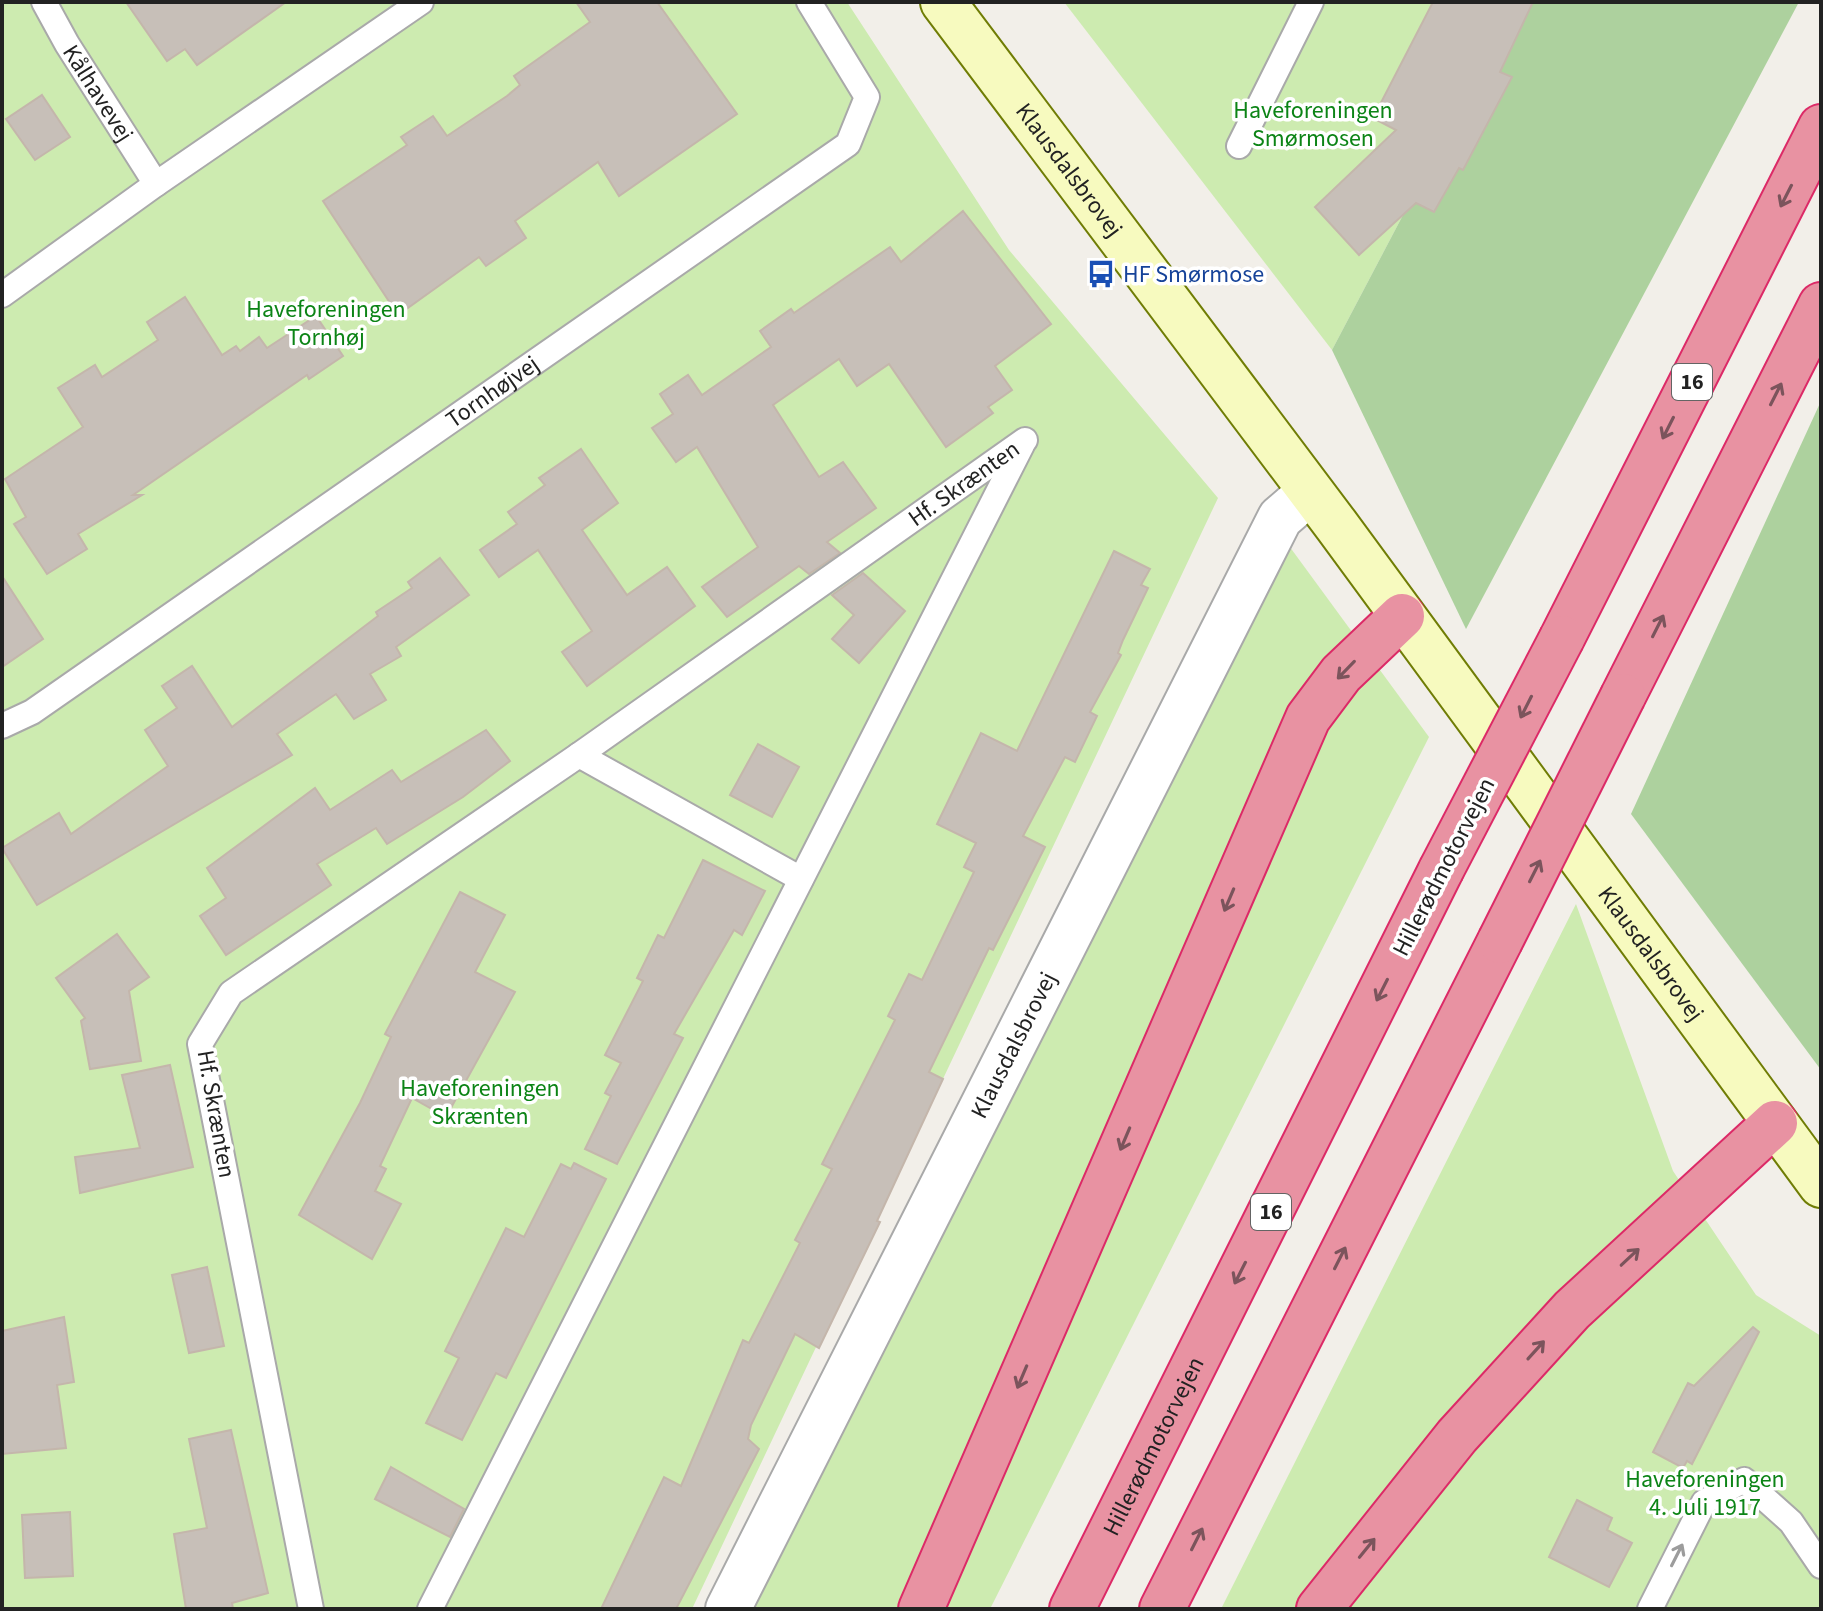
<svg xmlns="http://www.w3.org/2000/svg" width="1823" height="1611" viewBox="0 0 1823 1611" font-family="'Source Sans 3',sans-serif">
  <style>
    .grass { fill: #cdebb0 }
    .forest { fill: #add19e }
    .building { fill: #c7bfb8; stroke: #c4b6ab; stroke-width: 2 }
    .lines { fill: none; stroke-linecap: round; stroke-linejoin: round }
    .lane-casing { stroke: #a9a9a9; stroke-width: 28 }
    .street-casing { stroke: #a9a9a9; stroke-width: 48 }
    .secondary-casing { stroke: #707d05; stroke-width: 48 }
    .highway-casing { stroke: #dc2a67; stroke-width: 48 }
    .lane { stroke: #fff; stroke-width: 24 }
    .street { stroke: #fff; stroke-width: 44 }
    .secondary { stroke: #f7fabf; stroke-width: 44 }
    .highway { stroke: #e892a2; stroke-width: 44 }
    .highway-bridge-casing { stroke: #dc2a67; stroke-width: 48; stroke-linecap: butt }
    .highway-bridge { stroke: #e892a2; stroke-width: 44 }
    .oneway { stroke: #7b545c }
    .oneway2 { stroke: #9c9c9c }
    .labels { text-anchor: middle; dominant-baseline: central; stroke-width: 7; stroke-linejoin: round; paint-order: stroke }
    .shield { fill: #fff; stroke: #646464; stroke-width: 2 }
    .shield-label { font-size: 22px; font-weight: bold; fill: #222 }
    .street-label { font-size: 24px; fill: #222; stroke: #fff }
    .park-label { font-size: 24px; fill: #0c8416; stroke: #fff }
    .transit-label { font-size: 24px; fill: #164399; stroke: #fff; text-anchor: start }
  </style>
  <rect width="100%" height="100%" fill="#f2efe9"/>
  <g class="grass">
    <polygon points="2,2 847,2 1009,250 1218,498 692,1609 2,1609"/>
    <polygon points="1064,2 1515,2 1332,350"/>
    <polygon points="1284,539 1429,737 990,1609 741,1609"/>
    <polygon points="1576,904 1673,1171 1756,1295 1821,1336 1821,1609 1221,1609"/>
  </g>
  <g class="forest">
    <polygon points="1515,2 1799,2 1466,629 1332,350"/>
    <polygon points="1821,401 1821,1070 1631,814"/>
  </g>
  <g class="building">
    <polygon points="126,2 286,2 197,65 185,49 167,61"/>
    <polygon points="576,2 657,2 737,114 619,196 598,162 515,221 526,238 486,266 479,257 398,315 323,201 407,145 401,137 433,116 447,136 507,96 520,85 514,76 590,22"/>
    <polygon points="1433,2 1533,2 1500,72 1512,77 1463,170 1459,168 1434,212 1416,203 1359,255 1315,207 1396,130 1373,118"/>
    <polygon points="42,95 70,137 35,160 6,119"/>
    <polygon points="963,211 1051,324 995,366 1012,390 988,407 993,413 946,447 889,364 857,386 839,359 773,405 819,477 843,462 876,508 827,542 840,553 809,574 799,566 727,617 702,587 758,547 697,447 676,462 652,428 673,414 660,394 688,375 702,395 771,347 760,331 791,309 794,313 890,247 901,262"/>
    <polygon points="185,297 222,355 236,346 240,351 259,337 267,348 316,316 343,356 309,379 307,375 133,495 142,495 78,534 87,549 47,574 14,524 26,517 5,479 83,427 58,388 95,365 102,377 158,340 147,322"/>
    <polygon points="581,449 618,503 582,530 627,595 667,567 695,606 587,686 562,652 592,631 538,550 499,577 480,550 517,524 508,512 545,485 539,478"/>
    <polygon points="1114,551 1150,569 1141,585 1148,588 1123,640 1118,653 1121,655 1090,712 1097,716 1075,762 1065,757 1023,836 1045,847 993,950 989,948 929,1072 943,1079 877,1221 880,1222 819,1348 795,1334 751,1425 748,1439 759,1449 676,1609 601,1609 664,1477 681,1486 743,1340 749,1343 800,1243 795,1240 832,1169 822,1164 895,1020 888,1016 909,974 922,980 974,872 964,867 976,843 937,824 981,733 1017,751"/>
    <polygon points="440,558 469,595 396,647 401,656 370,674 386,700 354,719 336,694 277,734 292,755 37,905 2,848 59,813 71,834 168,766 145,730 177,708 162,686 192,666 232,727 378,616 376,612 412,588 408,582"/>
    <polygon points="863,573 905,611 859,663 832,639 854,615 832,595"/>
    <polygon points="2,576 43,639 2,667"/>
    <polygon points="486,730 510,761 463,797 387,844 376,828 317,864 331,885 226,955 200,916 226,898 207,868 315,788 330,810 392,770 401,782"/>
    <polygon points="758,744 799,767 772,817 730,795"/>
    <polygon points="703,860 765,891 742,935 734,930 674,1034 683,1038 617,1164 585,1149 611,1096 605,1093 621,1063 605,1055 643,981 637,978 658,935 664,938"/>
    <polygon points="460,892 505,915 475,972 515,992 446,1117 412,1098 380,1166 386,1169 375,1191 401,1204 372,1259 299,1215 360,1103 391,1037 385,1034"/>
    <polygon points="117,934 149,977 129,991 141,1061 90,1069 81,1021 85,1018 56,978"/>
    <polygon points="170,1065 193,1167 80,1193 75,1157 140,1148 122,1075"/>
    <polygon points="574,1163 606,1179 506,1378 496,1373 462,1440 426,1423 459,1358 445,1351 506,1228 524,1237 561,1164 571,1169"/>
    <polygon points="207,1267 224,1346 189,1353 172,1275"/>
    <polygon points="64,1317 74,1382 57,1385 66,1448 2,1454 2,1331"/>
    <polygon points="1753,1327 1759,1332 1692,1464 1687,1461 1683,1468 1653,1452 1688,1383 1694,1386"/>
    <polygon points="231,1430 268,1593 232,1603 233,1609 186,1609 174,1534 207,1528 189,1439"/>
    <polygon points="391,1467 464,1509 450,1537 375,1499"/>
    <polygon points="1577,1500 1612,1518 1607,1530 1632,1543 1609,1587 1549,1557"/>
    <polygon points="70,1512 73,1576 25,1578 22,1515"/>
  </g>
  <g class="lines">
    <defs>
      <g id="lane">
        <path id="s1" d="M44,2L67,44L156,184"/>
        <polyline points="1239,146 1311,2"/>
        <polyline points="2,295 156,184 421,2"/>
        <path id="s2" d="M2,726L32,712L848,144L867,97L809,2"/>
        <polyline points="579,755 801,879"/>
        <path id="s3" d="M311,1609L200,1044L231,993L579,755L1025,440"/>
        <polyline points="430,1609 1022,445"/>
        <polyline points="1650,1609 1704,1502 1744,1480 1791,1522 1821,1566"/>
      </g>
      <g id="street">
        <path id="s4" d="M728,1609L1280,518L1310,492"/>
      </g>
      <g id="secondary">
        <path id="s5" d="M943,2L1337,526L1821,1185"/>
      </g>
      <g id="highway">
        <polyline points="1562,638 1821,127"/>
        <polyline points="1623,696 1821,305"/>
        <polyline points="921,1609 1308,718 1341,674 1402,616"/>
        <path id="s6" d="M1072,1609L1441,870"/>
        <polyline points="1162,1609 1500,941"/>
        <polyline points="1319,1609 1457,1436 1572,1310 1775,1123"/>
      </g>
    </defs>
    <use href="#lane" class="lane-casing"/>
    <use href="#street" class="street-casing"/>
    <use href="#secondary" class="secondary-casing"/>
    <use href="#highway" class="highway-casing"/>
    <use href="#lane" class="lane"/>
    <use href="#street" class="street"/>
    <use href="#secondary" class="secondary"/>
    <use href="#highway" class="highway"/>
    <defs>
      <g id="highway-bridge">
        <polyline points="1441,870 1562,638"/>
        <polyline points="1500,941 1623,696"/>
      </g>
    </defs>
    <use href="#highway-bridge" class="highway-bridge-casing"/>
    <use href="#highway-bridge" class="highway-bridge"/>
  </g>
  <defs><path id="oneway-shaft" d="M-6 0H5M1.5-3L5.5 0L1.5 3" fill="none" stroke-width="1.6" stroke-linecap="round" stroke-linejoin="round" transform="scale(2)"/></defs>
  <g class="oneway">
    <use href="#oneway-shaft" transform="translate(1786 196) rotate(117)"/>
    <use href="#oneway-shaft" transform="translate(1776 394) rotate(-63)"/>
    <use href="#oneway-shaft" transform="translate(1668 428) rotate(117)"/>
    <use href="#oneway-shaft" transform="translate(1658 626) rotate(-63)"/>
    <use href="#oneway-shaft" transform="translate(1346 670) rotate(134)"/>
    <use href="#oneway-shaft" transform="translate(1526 707) rotate(117)"/>
    <use href="#oneway-shaft" transform="translate(1535 871) rotate(-63)"/>
    <use href="#oneway-shaft" transform="translate(1229 900) rotate(113)"/>
    <use href="#oneway-shaft" transform="translate(1382 990) rotate(117)"/>
    <use href="#oneway-shaft" transform="translate(1125 1139) rotate(113)"/>
    <use href="#oneway-shaft" transform="translate(1630 1257) rotate(-43)"/>
    <use href="#oneway-shaft" transform="translate(1340 1258) rotate(-63)"/>
    <use href="#oneway-shaft" transform="translate(1240 1273) rotate(117)"/>
    <use href="#oneway-shaft" transform="translate(1536 1350) rotate(-48)"/>
    <use href="#oneway-shaft" transform="translate(1022 1377) rotate(113)"/>
    <use href="#oneway-shaft" transform="translate(1197 1539) rotate(-63)"/>
    <use href="#oneway-shaft" transform="translate(1367 1548) rotate(-51)"/>
  </g>
  <use class="oneway2" href="#oneway-shaft" transform="translate(1677 1555) rotate(-63)"/>
  <defs>
    <symbol id="bus-bare" viewBox="-9 -9 18 18"><path d="M-5-6H5V4H4V6H2V4H-2V6H-4V4H-5ZM-3.5-4V0h7V-4ZM-3.5 1.2v1.5H-2V1.2ZM2 1.2v1.5H3.5V1.2Z" fill="#1a4fb4" stroke="#fff" stroke-width="2.5" paint-order="stroke"/></symbol>
  </defs>
  <g fill-rule="evenodd">
    <use href="#bus-bare" x="1081" y="254" width="40" height="40"/>
  </g>
  <g class="labels">
    <g class="shield">
      <rect x="1672" y="364" width="40" height="36" rx="6"/>
      <rect x="1251" y="1194" width="40" height="36" rx="6"/>
    </g>
    <g class="shield-label">
      <text x="1692" y="382">16</text>
      <text x="1271" y="1212">16</text>
    </g>
    <g class="street-label">
      <text stroke="none"><textPath href="#s1" startOffset="106">Kålhavevej</textPath></text>
      <text stroke="none"><textPath href="#s5" startOffset="210">Klausdalsbrovej</textPath></text>
      <text stroke="none"><textPath href="#s2" startOffset="594">Tornhøjvej</textPath></text>
      <text stroke="none"><textPath href="#s3" startOffset="1528">Hf. Skrænten</textPath></text>
      <text transform="translate(1444 867) rotate(-63)">Hillerødmotorvejen</text>
      <text stroke="none"><textPath href="#s5" startOffset="1186">Klausdalsbrovej</textPath></text>
      <text stroke="none"><textPath href="#s4" startOffset="632">Klausdalsbrovej</textPath></text>
      <text transform="translate(216 1114) rotate(80)">Hf. Skrænten</text>
      <text stroke="none"><textPath href="#s6" startOffset="182">Hillerødmotorvejen</textPath></text>
    </g>
    <g class="park-label">
      <text x="1313" y="110">Haveforeningen<tspan x="1313" dy="28">Smørmosen</tspan></text>
      <text x="326" y="309">Haveforeningen<tspan x="326" dy="28">Tornhøj</tspan></text>
      <text x="480" y="1088">Haveforeningen<tspan x="480" dy="28">Skrænten</tspan></text>
      <text x="1705" y="1479">Haveforeningen<tspan x="1705" dy="28">4. Juli 1917</tspan></text>
    </g>
    <g class="transit-label">
      <text x="1123" y="274">HF Smørmose</text>
    </g>
  </g>
  <rect width="1823" height="1611" fill="none" stroke="#222222" stroke-width="8"/>
</svg>
